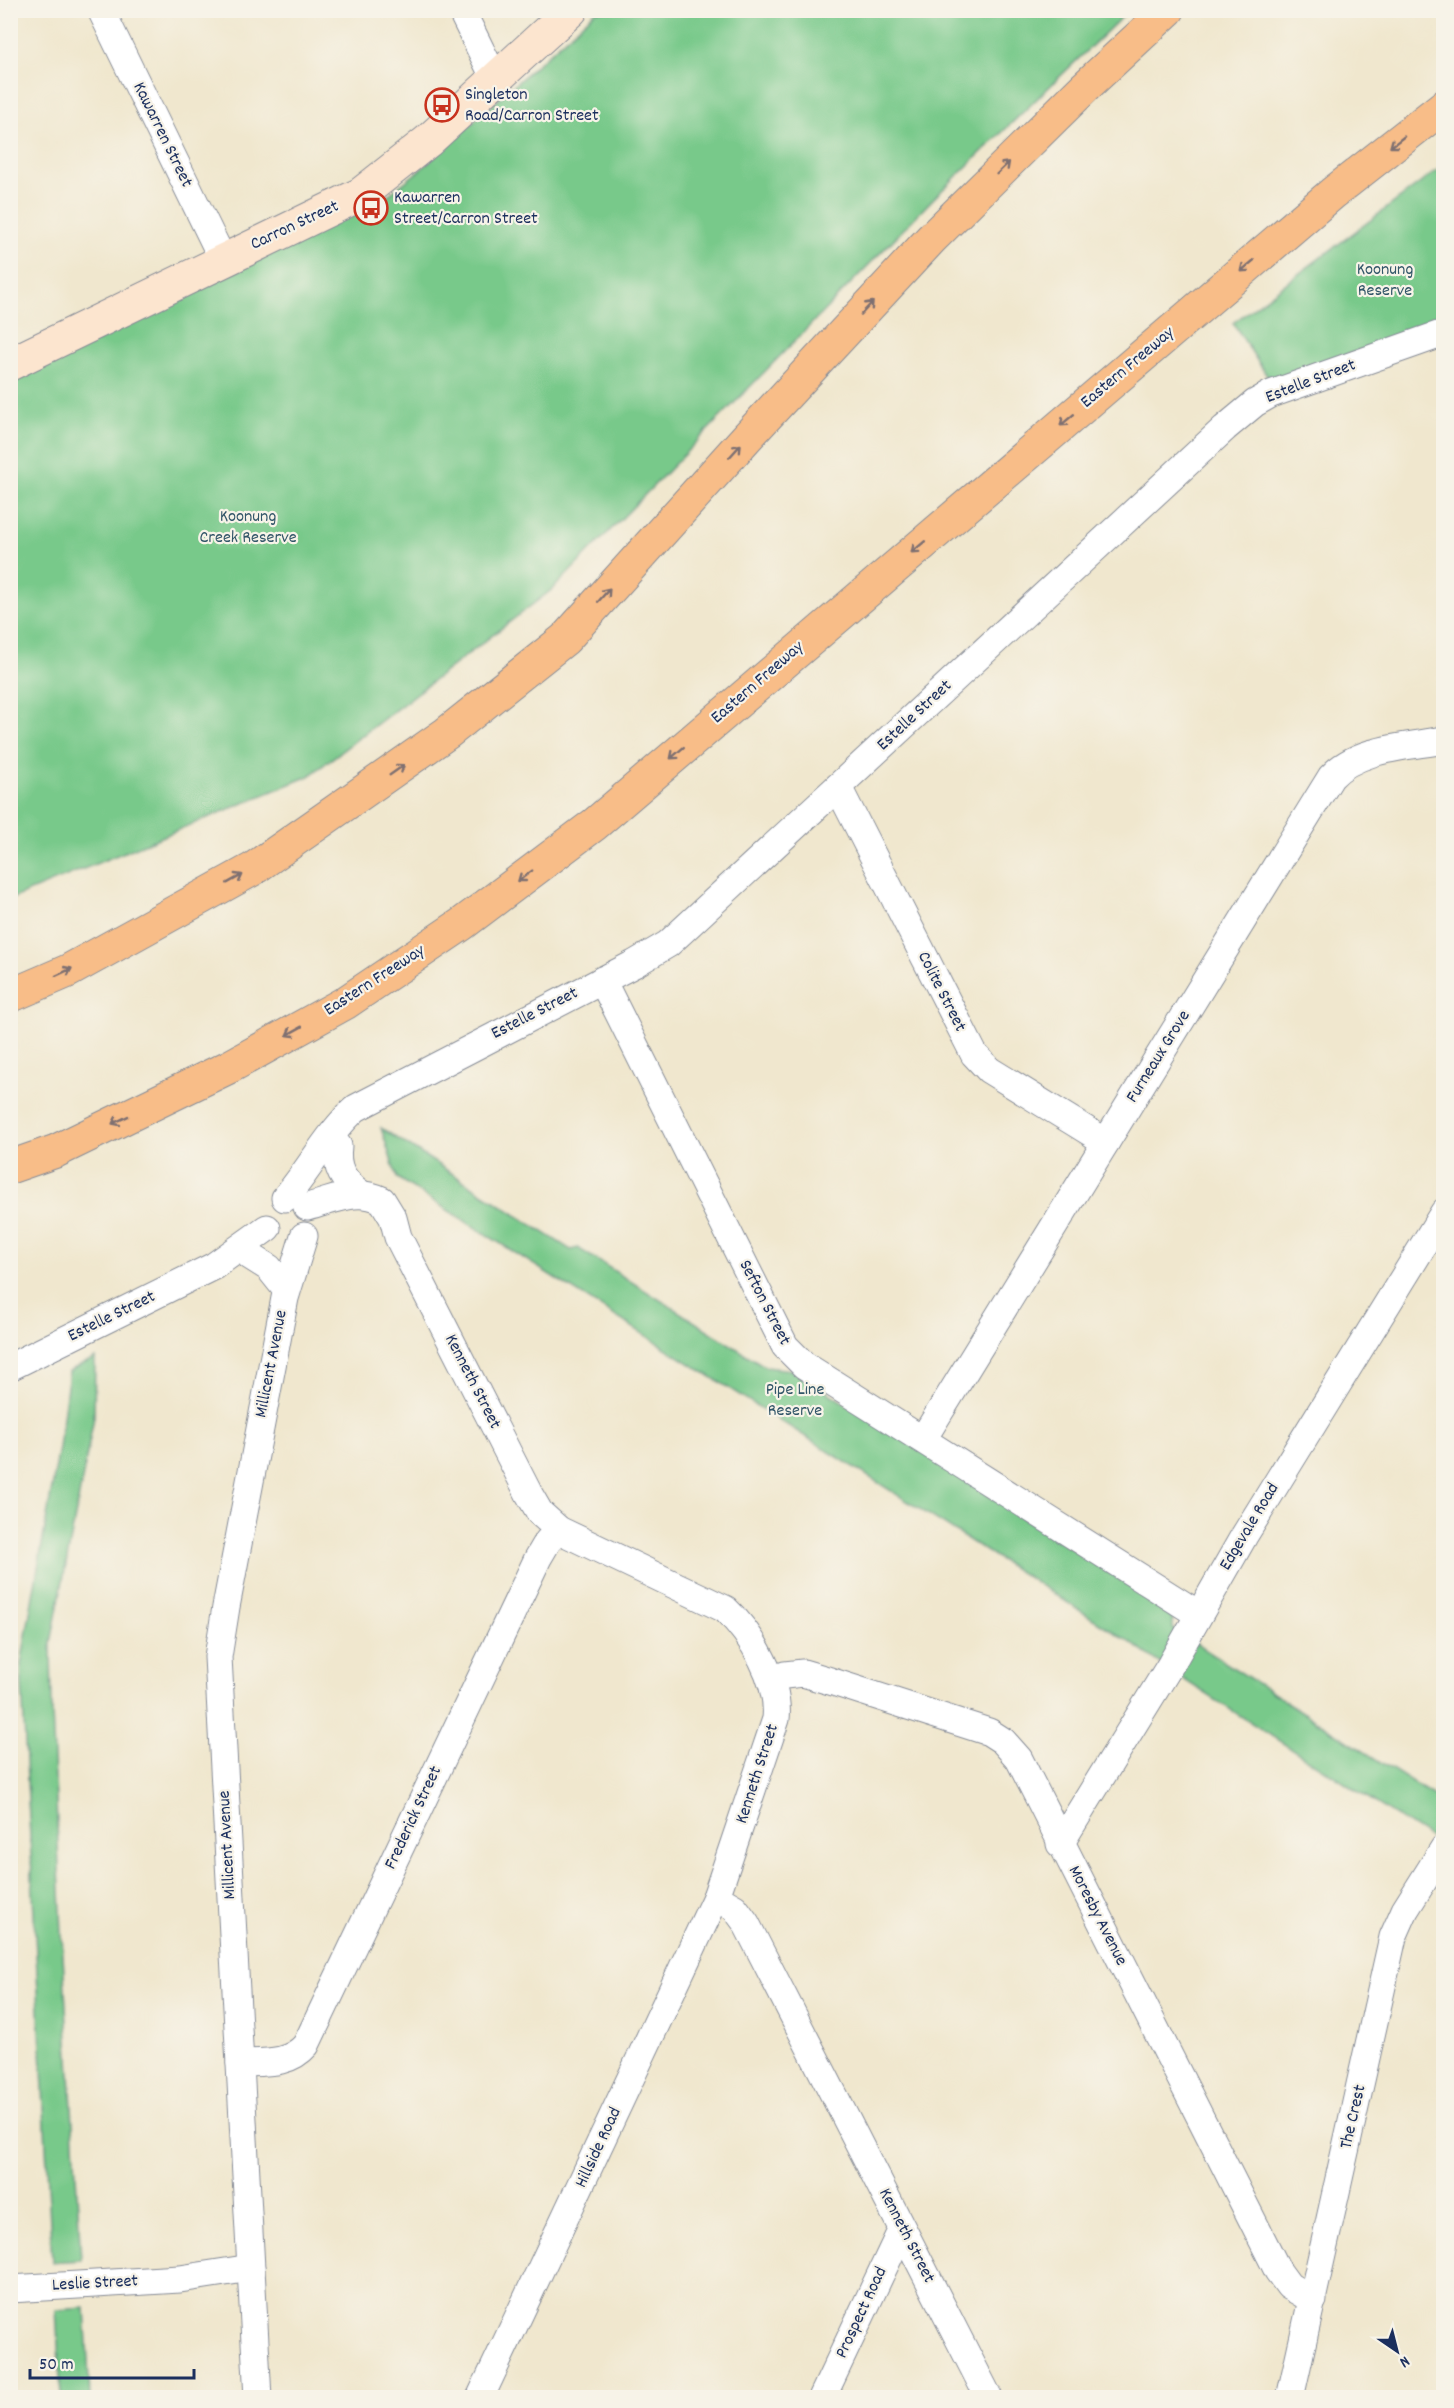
<svg xmlns="http://www.w3.org/2000/svg" width="1454" height="2408" viewBox="0 0 1454 2408" font-family="Dekko,sans-serif">
  <style>
    .green { fill: #78c98a; stroke: #4a7c74; stroke-width: 1.5 }
    .lines { fill: none; stroke-linecap: round; stroke-linejoin: round }
    .street-casing { stroke: #868b96; stroke-width: 29 }
    .secondary-casing { stroke: #868b96; stroke-width: 35 }
    .highway-casing { stroke: #868b96; stroke-width: 35 }
    .street { stroke: #fff; stroke-width: 27 }
    .secondary { stroke: #fce5cf; stroke-width: 33 }
    .highway { stroke: #f8bd88; stroke-width: 33 }
    .oneway { stroke: #7e6f71 }
    .labels { text-anchor: middle; dominant-baseline: central; stroke-width: 4.5; stroke-linejoin: round; paint-order: stroke }
    .poi-label { font-size: 18px; fill: #1b2f5e; stroke: #f7f3e8; text-anchor: start }
    .street-label { font-size: 18px; fill: #1b2f5e; stroke: #f7f3e8 }
    .park-label { font-size: 18px; fill: #325669; stroke: #f7f3e8 }
  </style>
  <rect width="100%" height="100%" fill="#f7f3e8"/>
  <filter id="ink" filterUnits="userSpaceOnUse"><feTurbulence type="fractalNoise" baseFrequency=".0167" numOctaves="2"/><feDisplacementMap in="SourceGraphic" scale="12" xChannelSelector="R" yChannelSelector="G"/><feConvolveMatrix kernelMatrix="1 2 1 2 8 2 1 2 1" color-interpolation-filters="sRGB"/></filter>
  <filter id="wash" filterUnits="userSpaceOnUse"><feTurbulence type="fractalNoise" baseFrequency=".008" numOctaves="4" result="noise"/><feDisplacementMap in="SourceGraphic" scale="24" xChannelSelector="R" yChannelSelector="G"/><feGaussianBlur stdDeviation="1.35" result="paint"/><feColorMatrix in="noise" values="0 0 0 0 0 0 0 0 0 0 0 0 0 0 0 0 0 1.4 0 .05"/><feComposite in="paint" operator="in"/></filter>
  <g filter="url(#wash)">
    <rect width="100%" height="100%" fill="#f0e7ce"/>
    <g class="green">
      <polygon points="596,11 1128,11 933,199 554,588 309,776 11,899 11,383 387,196 426,165"/>
      <polygon points="1443,166 1443,321 1271,382 1233,323"/>
      <polygon points="381,1128 571,1250 578,1248 766,1367 793,1370 1163,1607 1173,1620 1173,1629 1443,1802 1443,1846 1189,1683 1125,1639 397,1178"/>
      <polygon points="95,1358 94,1417 51,1643 52,1712 63,1956 81,2260 52,2262 21,1664 59,1448 69,1371"/>
      <polygon points="85,2308 90,2397 61,2397 56,2310"/>
    </g>
  </g>
  <g filter="url(#ink)">
    <g class="lines">
      <defs>
        <g id="street">
          <polyline points="101,10 223,260"/>
          <polyline points="461,10 495,79"/>
          <polyline points="838,787 974,1054 989,1070 1106,1142"/>
          <polyline points="602,980 785,1346 804,1365 1198,1614"/>
          <path d="M338,1146C335,1168 343,1181 361,1194"/>
          <path d="M285,1198C310,1169 328,1133 356,1108L634,964L668,944L1225,428L1255,403L1271,394L1444,333"/>
          <path d="M307,1207C333,1201 356,1187 382,1200L393,1218L398,1237L529,1494L540,1513L559,1530L725,1609C752,1634 780,1682 776,1719L716,1897L735,1908L746,1923L989,2398"/>
          <polyline points="250,1256 269,1268 285,1288"/>
          <polyline points="10,1367 214,1266 267,1228"/>
          <path d="M923,1439L1331,777C1357,748 1407,747 1444,740"/>
          <polyline points="771,1680 785,1675 803,1673 830,1681 989,1732 1003,1741 1019,1759 1278,2271 1289,2286 1313,2300"/>
          <polyline points="1060,1844 1171,1664 1244,1536 1444,1212"/>
          <path d="M240,2063C264,2062 289,2065 306,2045L538,1558L548,1541L559,1530"/>
          <polyline points="10,2289 180,2279 251,2268"/>
          <polyline points="258,2398 218,1657 226,1607 285,1298 304,1236"/>
          <polyline points="480,2398 716,1897"/>
          <polyline points="822,2398 902,2229"/>
          <polyline points="1290,2398 1393,1937 1405,1910 1444,1848"/>
        </g>
        <polyline id="secondary" points="10,364 361,194 428,141 571,10"/>
        <g id="highway">
          <polyline points="10,996 68,971 253,869 447,733 565,639 748,436 931,239 1085,87 1168,10"/>
          <polyline points="10,1167 56,1151 231,1066 345,1003 462,924 595,824 1333,193 1444,106"/>
        </g>
      </defs>
      <use href="#street" class="street-casing"/>
      <use href="#secondary" class="secondary-casing"/>
      <use href="#highway" class="highway-casing"/>
      <use href="#street" class="street"/>
      <use href="#secondary" class="secondary"/>
      <use href="#highway" class="highway"/>
    </g>
    <defs><path id="oneway-shaft" d="M-6 0H5M1.5-3L5.5 0L1.5 3" fill="none" stroke-width="1.6" stroke-linecap="round" stroke-linejoin="round" transform="scale(1.5)"/></defs>
    <g class="oneway">
      <use href="#oneway-shaft" transform="translate(1397 142) rotate(142)"/>
      <use href="#oneway-shaft" transform="translate(1003 168) rotate(-44)"/>
      <use href="#oneway-shaft" transform="translate(1247 266) rotate(140)"/>
      <use href="#oneway-shaft" transform="translate(867 308) rotate(-47)"/>
      <use href="#oneway-shaft" transform="translate(1067 420) rotate(140)"/>
      <use href="#oneway-shaft" transform="translate(735 451) rotate(-48)"/>
      <use href="#oneway-shaft" transform="translate(918 547) rotate(140)"/>
      <use href="#oneway-shaft" transform="translate(604 595) rotate(-49)"/>
      <use href="#oneway-shaft" transform="translate(677 753) rotate(139)"/>
      <use href="#oneway-shaft" transform="translate(397 770) rotate(-35)"/>
      <use href="#oneway-shaft" transform="translate(525 876) rotate(143)"/>
      <use href="#oneway-shaft" transform="translate(235 879) rotate(-29)"/>
      <use href="#oneway-shaft" transform="translate(64 972) rotate(-25)"/>
      <use href="#oneway-shaft" transform="translate(294 1031) rotate(151)"/>
      <use href="#oneway-shaft" transform="translate(120 1120) rotate(154)"/>
    </g>
  </g>
  <defs>
    <symbol id="bus-ring" viewBox="-11 -11 22 22"><circle r="9.5" fill="#f7f3e8" stroke="#c8321e" stroke-width="1.5"/><path d="M-5-6H5V4H4V6H2V4H-2V6H-4V4H-5ZM-3.5-4V0h7V-4ZM-3.5 1.2v1.5H-2V1.2ZM2 1.2v1.5H3.5V1.2Z" fill="#c8321e"/></symbol>
  </defs>
  <g fill-rule="evenodd">
    <use href="#bus-ring" x="423" y="86" width="38" height="38"/>
    <use href="#bus-ring" x="352" y="189" width="38" height="38"/>
  </g>
  <g class="labels">
    <g class="poi-label">
      <text x="465" y="95">Singleton<tspan x="465" dy="21">Road/Carron Street</tspan></text>
      <text x="394" y="198">Kawarren<tspan x="394" dy="21">Street/Carron Street</tspan></text>
    </g>
    <g class="street-label">
      <text transform="translate(162 135) rotate(64)">Kawarren Street</text>
      <text transform="translate(295 226) rotate(-25)">Carron Street</text>
      <text transform="translate(1128 368) rotate(-40)">Eastern Freeway</text>
      <text transform="translate(1311 382) rotate(-21)">Estelle Street</text>
      <text transform="translate(758 683) rotate(-41)">Eastern Freeway</text>
      <text transform="translate(915 716) rotate(-43)">Estelle Street</text>
      <text transform="translate(375 981) rotate(-33)">Eastern Freeway</text>
      <text transform="translate(941 992) rotate(63)">Colite Street</text>
      <text transform="translate(535 1014) rotate(-27)">Estelle Street</text>
      <text transform="translate(1159 1057) rotate(-58)">Furneaux Grove</text>
      <text transform="translate(764 1303) rotate(63)">Sefton Street</text>
      <text transform="translate(112 1317) rotate(-26)">Estelle Street</text>
      <text transform="translate(272 1364) rotate(-79)">Millicent Avenue</text>
      <text transform="translate(472 1382) rotate(63)">Kenneth Street</text>
      <text transform="translate(1250 1527) rotate(-59)">Edgevale Road</text>
      <text transform="translate(758 1774) rotate(-72)">Kenneth Street</text>
      <text transform="translate(414 1818) rotate(-65)">Frederick Street</text>
      <text transform="translate(228 1845) rotate(-93)">Millicent Avenue</text>
      <text transform="translate(1097 1916) rotate(63)">Moresby Avenue</text>
      <text transform="translate(1354 2117) rotate(-77)">The Crest</text>
      <text transform="translate(599 2148) rotate(-65)">Hillside Road</text>
      <text transform="translate(906 2236) rotate(63)">Kenneth Street</text>
      <text transform="translate(95 2284) rotate(-3)">Leslie Street</text>
      <text transform="translate(862 2313) rotate(-65)">Prospect Road</text>
    </g>
    <g class="park-label">
      <text x="1385" y="270">Koonung<tspan x="1385" dy="21">Reserve</tspan></text>
      <text x="248" y="517">Koonung<tspan x="248" dy="21">Creek Reserve</tspan></text>
      <text x="795" y="1390">Pipe Line<tspan x="795" dy="21">Reserve</tspan></text>
    </g>
  </g>
  <rect width="1454" height="2408" fill="none" stroke="#f7f3e8" stroke-width="36"/>
  <g transform="translate(1397 2351) rotate(145)" stroke="#f7f3e8" stroke-width="4.5" paint-order="stroke">
  <path d="M0-4.5L10 22L0 15L-10 22Z" fill="#1b2f5e"/>
  <text y="-9" font-size="16" font-weight="bold" text-anchor="middle" fill="#1b2f5e">N</text>
  </g>
  <path d="M30 2369v9h164v-9" fill="none" stroke="#1b2f5e" stroke-width="3"/>
  <text x="39" y="2369" font-size="18" fill="#1b2f5e" stroke="#f7f3e8" stroke-width="4.5" paint-order="stroke">50 m</text>
</svg>
